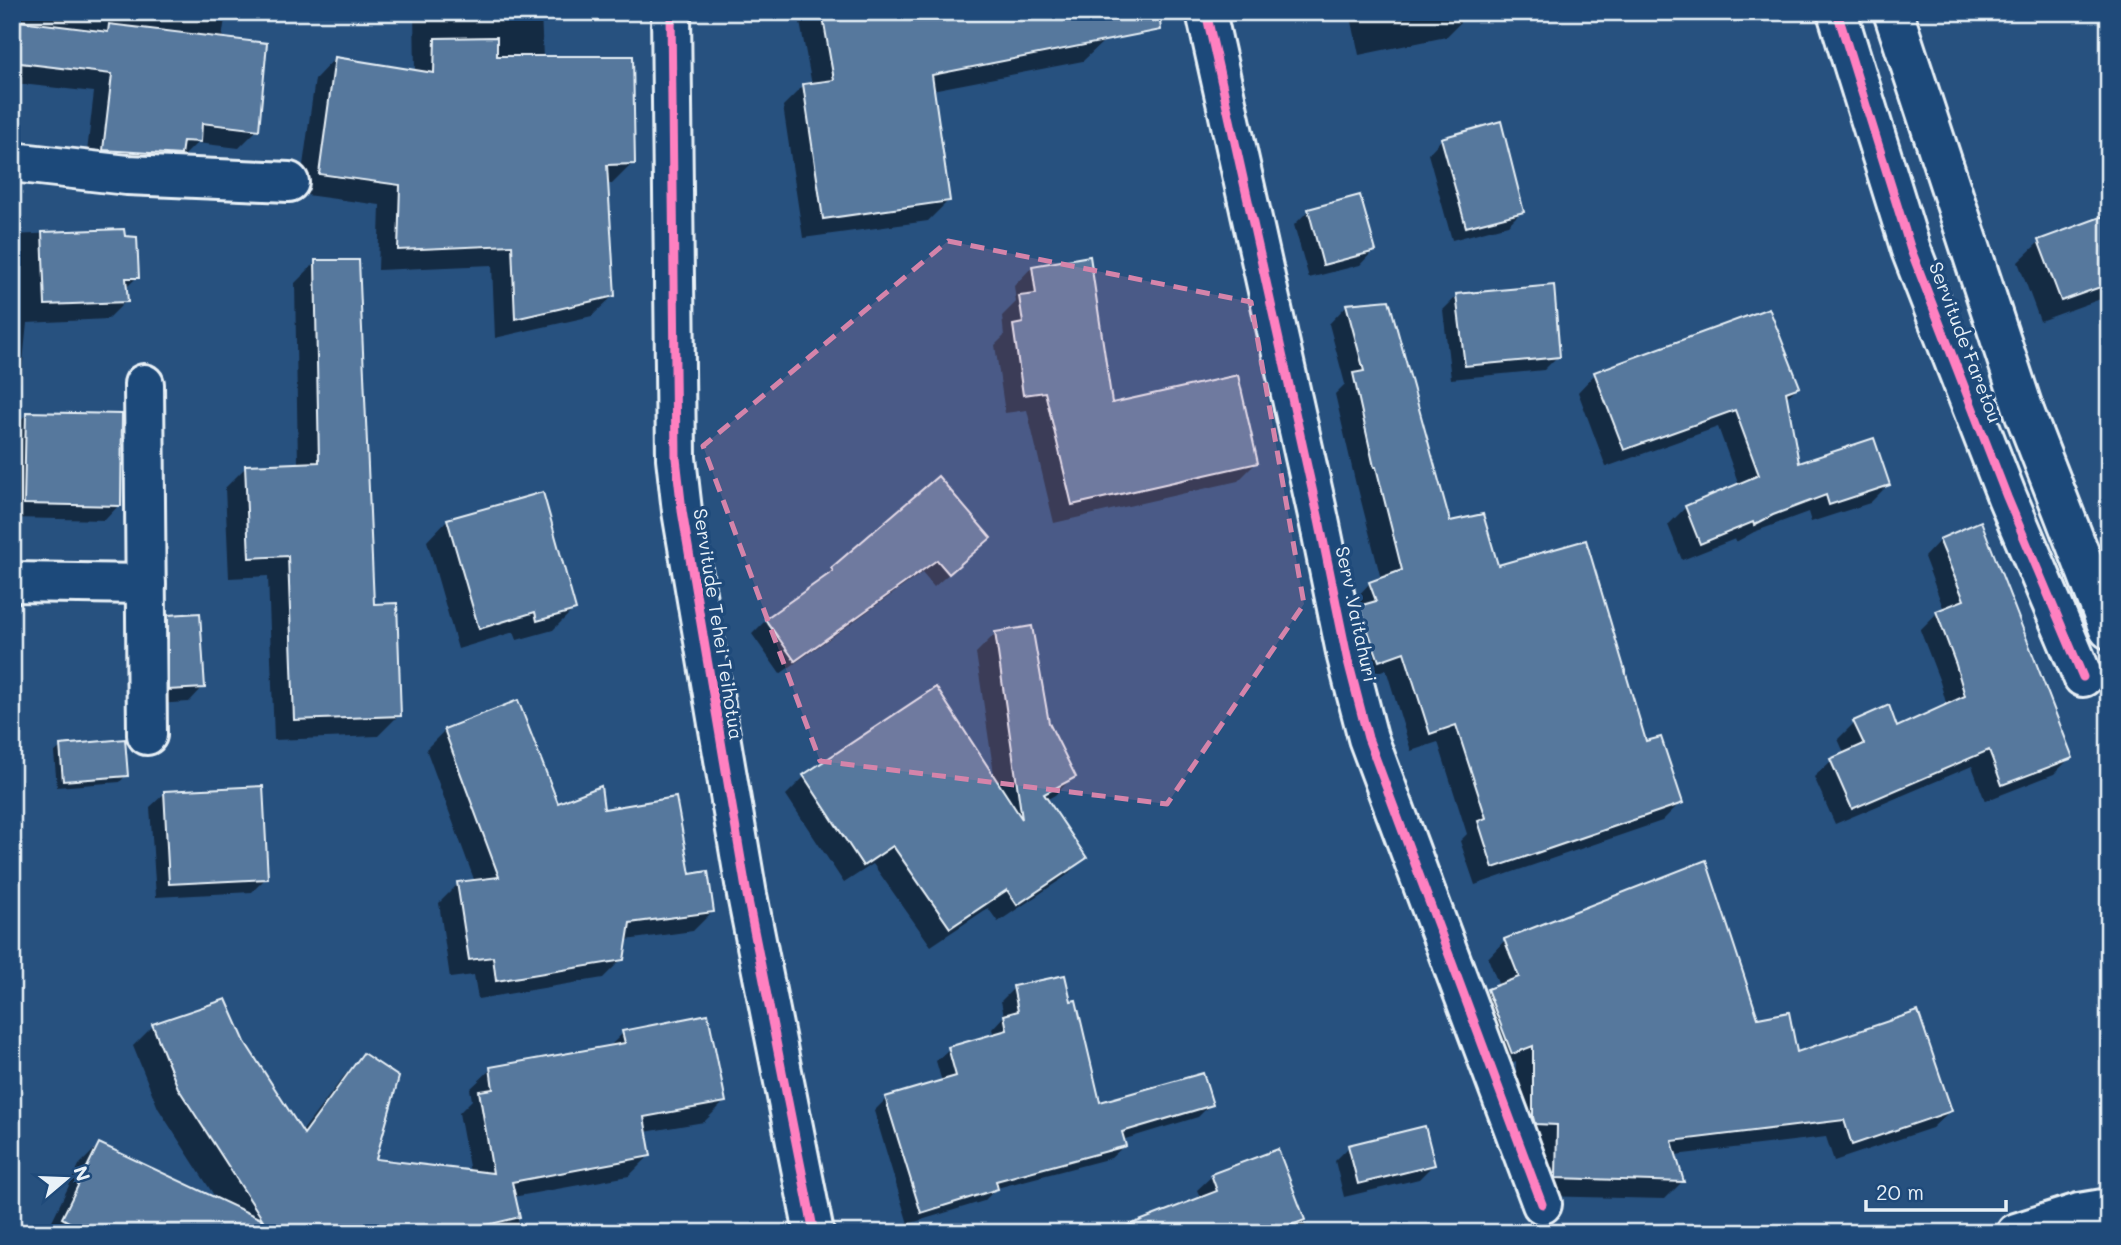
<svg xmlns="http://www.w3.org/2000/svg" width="2121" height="1245" viewBox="0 0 2121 1245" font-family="Mali,sans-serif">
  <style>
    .shadow { fill: #0007 }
    .building { fill: #57789d; stroke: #e8f1f8; stroke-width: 2 }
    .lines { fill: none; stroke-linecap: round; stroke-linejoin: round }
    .minor-casing { stroke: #e8f1f8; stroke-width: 44 }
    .highway-casing { stroke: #e8f1f8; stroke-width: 44 }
    .minor { stroke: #1f4a7a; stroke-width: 38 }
    .highway { stroke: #1f4a7a; stroke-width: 38 }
    .cycleway-casing { stroke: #1f4a7a; stroke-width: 13 }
    .cycleway { stroke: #ff80c0; stroke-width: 9 }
    .marked { fill: #d584aa; fill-opacity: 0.2; stroke: #d584aa; stroke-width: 5; stroke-dasharray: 14 9; stroke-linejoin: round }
    .labels { text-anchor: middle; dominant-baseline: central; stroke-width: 7; stroke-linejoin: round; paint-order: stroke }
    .street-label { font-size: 19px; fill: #e8f1f8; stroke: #1f4a7a }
  </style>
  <rect width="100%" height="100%" fill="#27517f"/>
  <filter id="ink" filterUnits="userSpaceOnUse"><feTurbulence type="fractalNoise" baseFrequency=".0143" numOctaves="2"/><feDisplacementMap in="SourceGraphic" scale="14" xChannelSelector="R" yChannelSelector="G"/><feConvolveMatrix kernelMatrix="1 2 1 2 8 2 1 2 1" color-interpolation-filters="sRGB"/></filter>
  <g filter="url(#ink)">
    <g class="shadow">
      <polygon points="12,12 226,12 222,39 258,129 239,148 197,143 180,160 85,169 94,92 12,83"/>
      <polygon points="414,12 541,12 543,58 633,163 612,184 607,184 613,296 592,316 495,338 492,265 378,270 380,205 299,194 315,79 335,58 415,72"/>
      <polygon points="798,12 1098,12 1104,41 1083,61 932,90 948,201 928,221 803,238 783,106 803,86 812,85"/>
      <polygon points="1350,12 1458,12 1460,23 1446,37 1359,55"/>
      <polygon points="1442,139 1522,211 1508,225 1452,240 1428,154"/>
      <polygon points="1309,210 1374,250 1360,265 1309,278 1294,225"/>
      <polygon points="2109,216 2109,296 2040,321 2018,262 2039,242"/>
      <polygon points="123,230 137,277 125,289 126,301 108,319 27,323 21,382 12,390 12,235"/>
      <polygon points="316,262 372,606 399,715 378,736 274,740 268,576 229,578 225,488 246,467 298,465 295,283"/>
      <polygon points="1032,267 1111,405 1256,463 1238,481 1054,523 1027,410 1005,413 995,345 1004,336 1002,316 1016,302 1014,286"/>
      <polygon points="1457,296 1558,356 1544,370 1451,379 1443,310"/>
      <polygon points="1347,305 1449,523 1497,567 1645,744 1681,802 1662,821 1475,885 1460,841 1467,834 1438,742 1411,751 1386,669 1361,679 1352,602 1370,583 1381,579 1357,485 1356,485 1335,394 1345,384 1329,324"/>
      <polygon points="1595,374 1798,387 1785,399 1798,465 1888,485 1870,503 1811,522 1808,512 1754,532 1736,542 1735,539 1682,560 1668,525 1686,507 1739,485 1718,427 1606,467 1578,392"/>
      <polygon points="27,414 119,505 105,520 12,518 12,428"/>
      <polygon points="447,520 574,609 553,630 517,640 514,632 458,649 427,541"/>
      <polygon points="989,538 934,587 922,573 780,674 752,634 766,620 819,583 832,569"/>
      <polygon points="1940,540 2071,757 2054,774 1985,801 1972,766 1835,824 1814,777 1831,761 1845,755 1838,739 1854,723 1896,730 1947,706 1940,682 1920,630 1937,613 1944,610 1924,557"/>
      <polygon points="169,617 203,687 189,702 155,704 154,631"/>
      <polygon points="995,634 1074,776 1055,795 1046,800 1085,857 1066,876 998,922 988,908 931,946 873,864 844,883 786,795 805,776 995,781 976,653"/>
      <polygon points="445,730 557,805 603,811 688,876 712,912 693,931 626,940 622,959 603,978 478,999 474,975 450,978 439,903 458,884 475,882 426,749"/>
      <polygon points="61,747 126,775 120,782 57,787 54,753"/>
      <polygon points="165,793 266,878 252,892 156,897 150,807"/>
      <polygon points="1505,940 1757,1020 1795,1055 1950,1111 1932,1128 1834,1161 1826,1137 1675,1155 1682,1182 1665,1199 1539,1196 1540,1142 1518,1141 1516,1136 1516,1062 1494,1071 1471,1008 1488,991 1499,986 1488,958"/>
      <polygon points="1014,988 1099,1104 1211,1104 1198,1117 1122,1140 1124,1146 1111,1158 997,1188 984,1201 908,1224 874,1111 886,1099 942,1082 936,1061 949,1049 994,1036 992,1029 1004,1016 1001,1001"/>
      <polygon points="225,1001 244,1042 301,1133 344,1076 364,1056 374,1160 470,1172 459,1113 472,1100 470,1089 491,1069 608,1048 623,1033 724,1102 704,1122 645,1132 649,1156 629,1176 513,1197 521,1233 46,1233 79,1165 99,1145 217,1200 158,1108 133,1046 153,1026"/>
      <polygon points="1349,1147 1433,1165 1419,1179 1344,1197 1335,1161"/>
      <polygon points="1277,1151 1308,1233 1142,1233 1201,1199 1197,1190 1212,1176"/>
    </g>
    <g class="building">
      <polygon points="822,12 1159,12 1161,30 932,75 950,201 823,219 803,84 834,80"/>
      <polygon points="12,20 108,32 109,24 267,43 259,130 202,123 201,142 183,141 181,155 103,150 112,74 12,62"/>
      <polygon points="497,37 497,56 633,56 635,164 607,165 615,296 515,319 512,245 398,250 400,185 319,174 335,57 434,73 435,38"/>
      <polygon points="1501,121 1524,212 1466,227 1441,138"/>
      <polygon points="1360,195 1376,251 1323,265 1308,209"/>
      <polygon points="2109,214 2109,284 2061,301 2038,240"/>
      <polygon points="124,229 125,236 137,237 139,278 126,278 128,302 45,305 42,232"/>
      <polygon points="1090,256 1112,403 1238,375 1258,463 1072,505 1045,392 1023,395 1013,325 1023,323 1019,296 1036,294 1032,266"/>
      <polygon points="315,260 359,260 374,604 397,603 401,716 294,720 288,556 249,558 245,465 319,462"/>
      <polygon points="1554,285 1560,357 1465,366 1456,294"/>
      <polygon points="1389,300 1450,521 1483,514 1498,565 1586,540 1646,741 1661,737 1683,803 1493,868 1478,821 1486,818 1456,725 1430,734 1404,652 1379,661 1359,606 1376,601 1369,582 1402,570 1376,467 1374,467 1353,373 1364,371 1346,304"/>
      <polygon points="1769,308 1800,387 1786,392 1799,463 1874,438 1890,485 1829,505 1826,495 1773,515 1754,525 1753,522 1700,544 1685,506 1759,475 1735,410 1624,450 1594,372"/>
      <polygon points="26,412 122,414 121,506 24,504"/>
      <polygon points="938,476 991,538 949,574 937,560 795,661 765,619 833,571 831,568"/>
      <polygon points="543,492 576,610 537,621 535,612 479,629 447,519"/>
      <polygon points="1981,521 2073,758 2002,785 1989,750 1852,809 1830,759 1864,744 1853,721 1889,705 1897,727 1965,696 1956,665 1936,611 1964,600 1939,539"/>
      <polygon points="200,613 205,688 168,690 168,615"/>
      <polygon points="1032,626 1049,723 1076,777 1044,794 1087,858 1017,905 1007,890 950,928 893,846 863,866 803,775 936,687 1022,819 995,632"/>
      <polygon points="518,700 558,803 601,786 604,809 676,797 690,874 708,871 714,912 630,923 624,960 496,981 493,957 469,960 457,882 499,877 444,729"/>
      <polygon points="125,739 128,776 63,781 60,745"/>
      <polygon points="263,786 268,879 169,884 164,791"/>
      <polygon points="1706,860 1758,1018 1789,1012 1797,1052 1918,1011 1952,1111 1852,1145 1844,1120 1672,1141 1684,1182 1556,1178 1557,1125 1535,1124 1533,1117 1533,1046 1512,1054 1487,989 1519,977 1504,939"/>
      <polygon points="1065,975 1071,1001 1076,1000 1100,1102 1203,1073 1213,1105 1122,1132 1126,1146 996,1181 998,1189 921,1213 885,1097 956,1076 948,1047 1007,1030 1004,1015 1018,1011 1013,986"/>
      <polygon points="226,999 245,1042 304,1134 363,1053 399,1077 376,1159 493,1173 479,1091 493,1089 490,1067 625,1043 622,1031 708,1014 726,1102 644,1117 651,1156 512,1182 520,1217 454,1233 89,1233 62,1218 99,1143 263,1220 178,1088 152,1024"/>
      <polygon points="1425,1126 1435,1165 1358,1184 1348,1145"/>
      <polygon points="1278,1149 1305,1220 1271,1233 1116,1233 1116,1230 1217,1191 1211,1174"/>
    </g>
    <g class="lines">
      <defs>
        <g id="minor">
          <polyline points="671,12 676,458 682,511 747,895 814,1233"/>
          <polyline points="1206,12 1319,520 1347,657 1368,738 1542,1204"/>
          <polyline points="1837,12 1911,250 2007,497 2083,677"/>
          <polyline points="1893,12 2025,414 2109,629"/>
          <polyline points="12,162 127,175 289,182"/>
          <polyline points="144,384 147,735"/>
          <polyline points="12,582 146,584"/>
        </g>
        <polyline id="highway" points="2016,1233 2079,1213 2109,1208"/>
      </defs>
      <use href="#minor" class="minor-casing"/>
      <use href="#highway" class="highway-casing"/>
      <use href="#minor" class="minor"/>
      <use href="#highway" class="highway"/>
      <defs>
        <g id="cycleway">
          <polyline points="671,12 676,458 682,511 747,895 814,1233"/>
          <polyline points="1206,12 1319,520 1347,657 1368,738 1542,1204"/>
          <polyline points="1837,12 1911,250 2007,497 2083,677"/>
        </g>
      </defs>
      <use href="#cycleway" class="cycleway-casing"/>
      <use href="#cycleway" class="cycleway"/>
    </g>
  </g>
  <path class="marked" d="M948,241L1251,302L1304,604L1167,804L820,761L703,446Z"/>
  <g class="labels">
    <g class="street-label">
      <text transform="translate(1966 342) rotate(69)">Servitude Faretou</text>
      <text transform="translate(1357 614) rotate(78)">Serv .Vaitahuri</text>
      <text transform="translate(719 624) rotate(81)">Servitude Tehei Teihotua</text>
    </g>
  </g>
  <rect width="2121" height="1245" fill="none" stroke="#1f4a7a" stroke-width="42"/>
  <rect x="21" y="21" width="2079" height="1203" fill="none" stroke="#e8f1f8" stroke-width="2.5" filter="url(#ink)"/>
  <g transform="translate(66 1179) rotate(71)" stroke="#1f4a7a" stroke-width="5" paint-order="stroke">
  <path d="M0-5L12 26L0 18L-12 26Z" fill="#e8f1f8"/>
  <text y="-10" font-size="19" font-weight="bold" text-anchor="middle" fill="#e8f1f8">N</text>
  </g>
  <path d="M1866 1200v10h140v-10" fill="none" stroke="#e8f1f8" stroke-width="3.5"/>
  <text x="1876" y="1200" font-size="21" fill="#e8f1f8" stroke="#1f4a7a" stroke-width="5" paint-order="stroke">20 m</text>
</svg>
